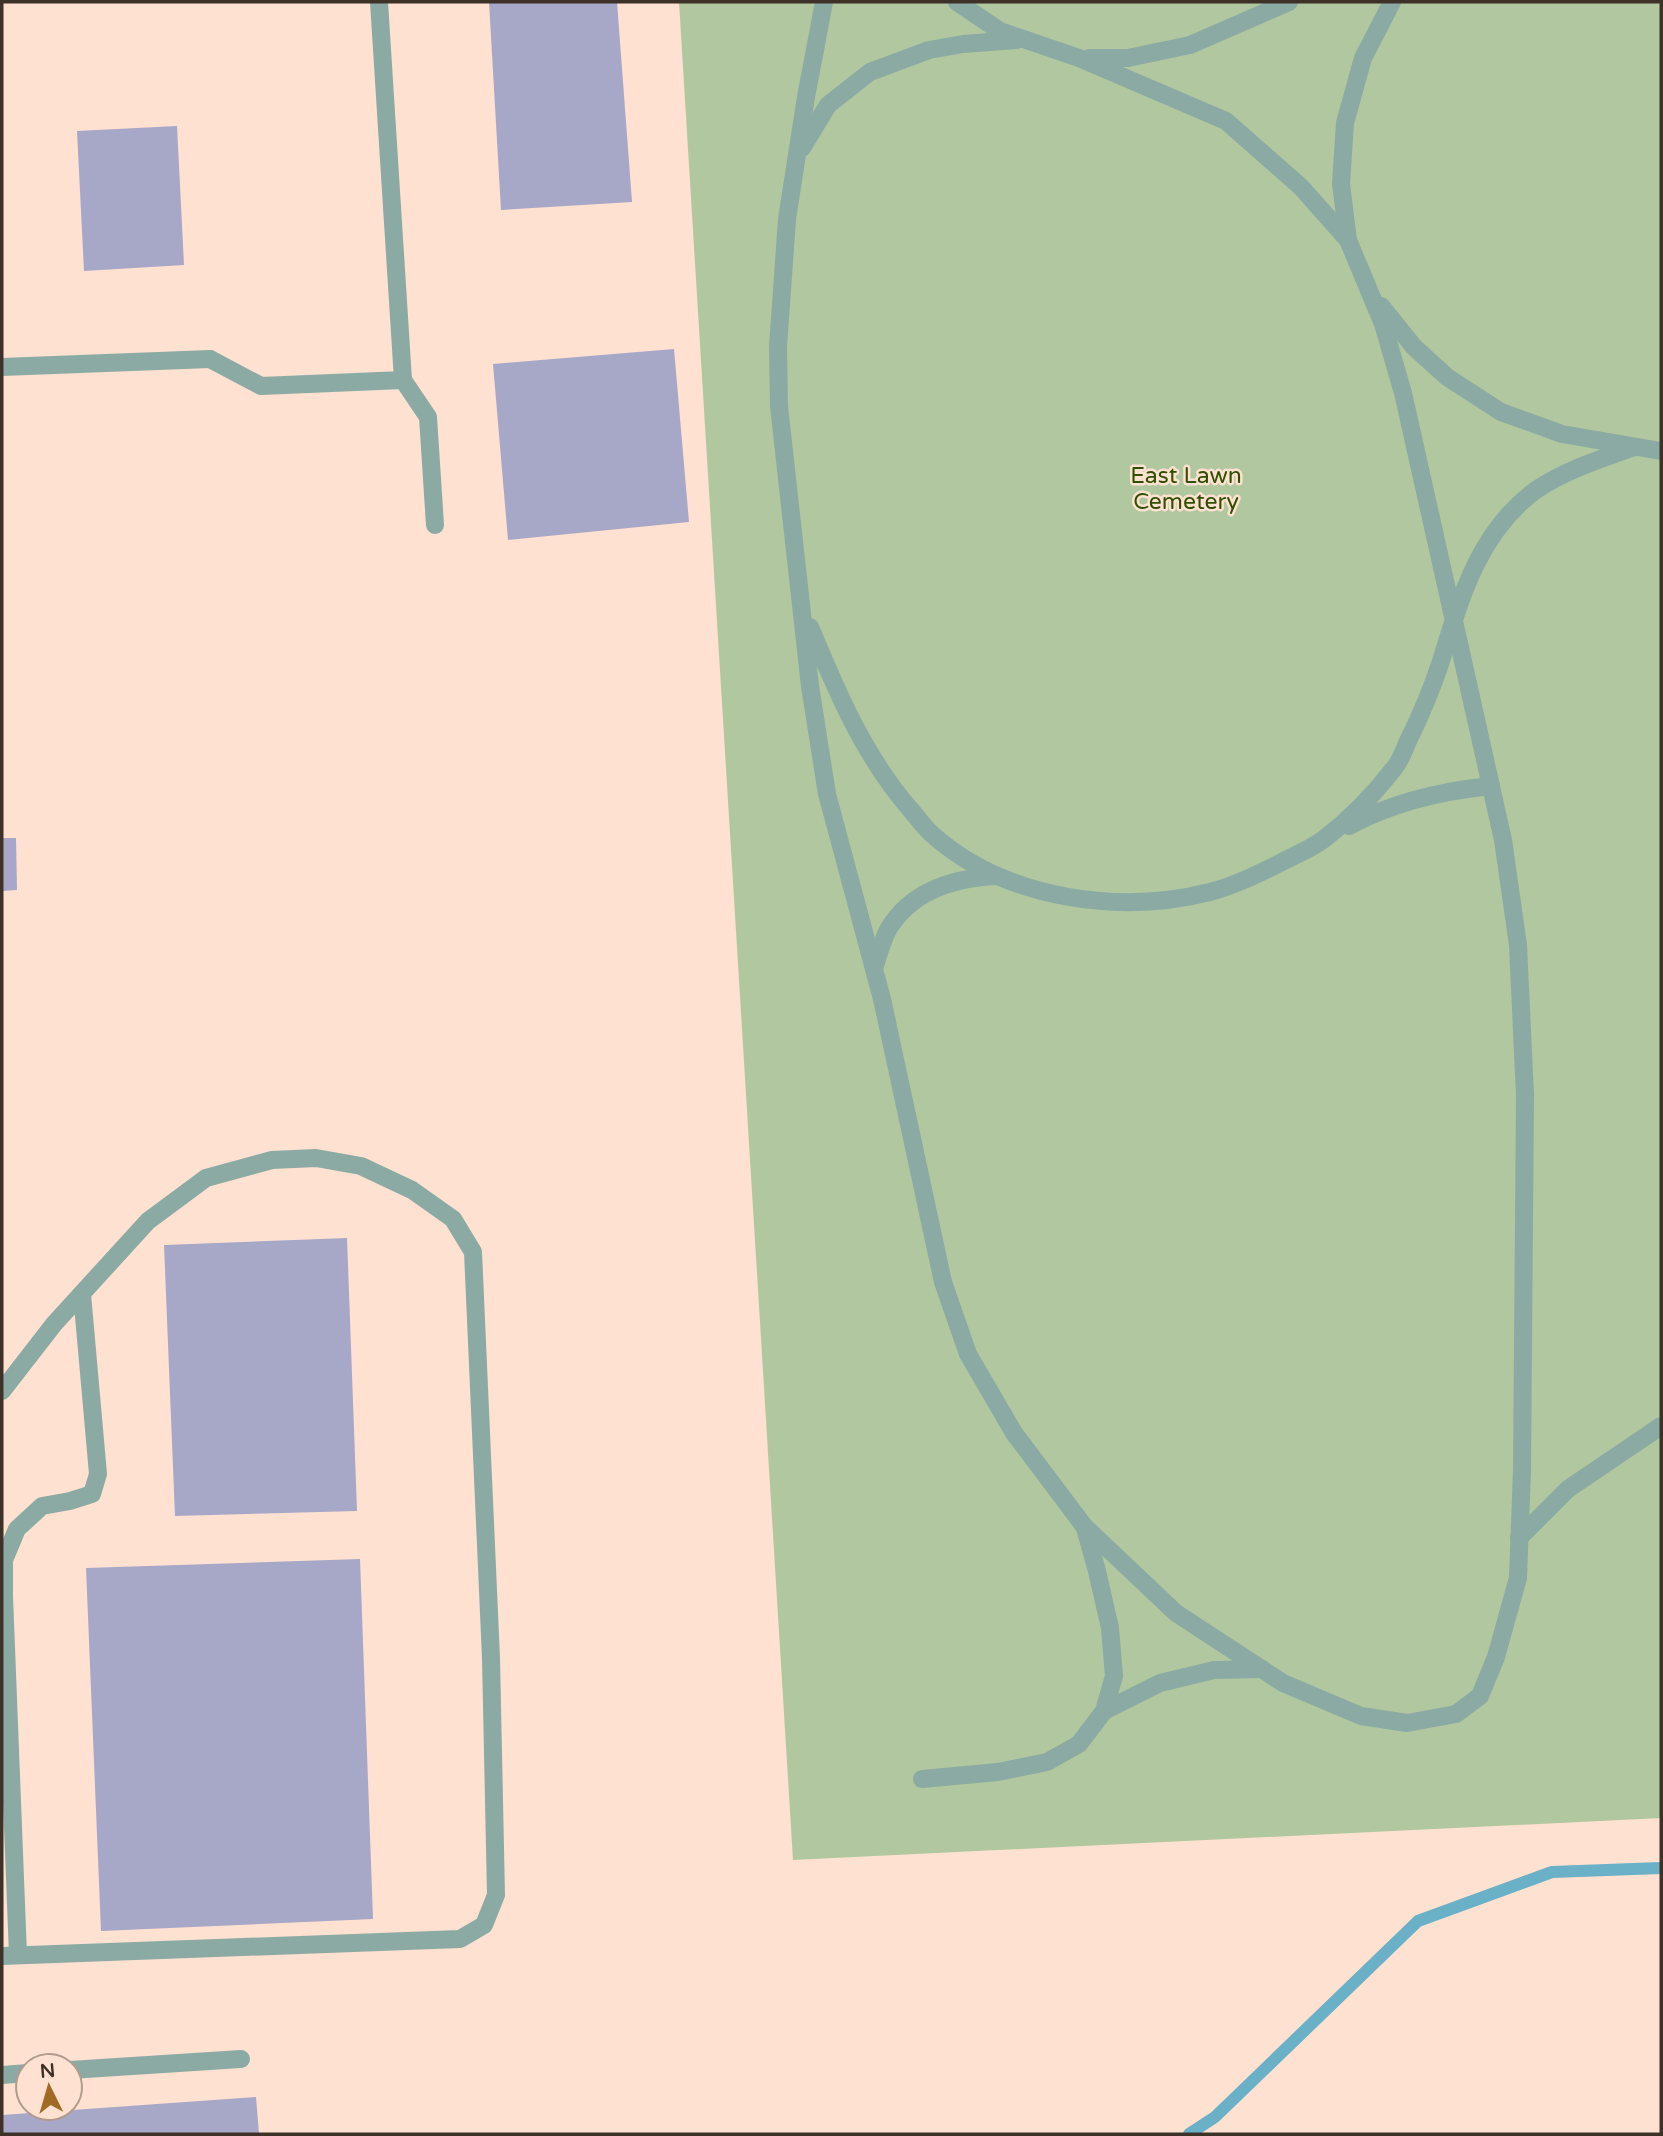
<svg xmlns="http://www.w3.org/2000/svg" width="1663" height="2136" viewBox="0 0 1663 2136" font-family="'Varela Round',sans-serif">
  <style>
    .green { fill: #b0c79f }
    .lines { fill: none; stroke-linecap: round; stroke-linejoin: round }
    .stream { stroke: #6ab0c7; stroke-width: 12 }
    .building { fill: #a7a7c8 }
    .lane { stroke: #8baaa4; stroke-width: 18 }
    .street { stroke: #8baaa4; stroke-width: 18 }
    .labels { text-anchor: middle; dominant-baseline: central; stroke-width: 5; stroke-linejoin: round; paint-order: stroke }
    .park-label { font-size: 23px; fill: #2f5000; stroke: #fee1d1 }
  </style>
  <rect width="100%" height="100%" fill="#fee1d1"/>
  <polygon class="green" points="679,2 1661,2 1661,1818 793,1860"/>
  <g class="lines">
    <polyline class="stream" points="1189,2134 1215,2117 1418,1921 1552,1872 1661,1868"/>
  </g>
  <g class="building">
    <polygon points="489,2 617,2 632,202 501,210"/>
    <polygon points="177,126 184,265 84,271 77,131"/>
    <polygon points="674,349 689,522 508,540 493,364"/>
    <polygon points="2,838 16,838 17,890 2,891"/>
    <polygon points="347,1238 357,1511 175,1516 164,1245"/>
    <polygon points="360,1559 373,1919 101,1931 86,1568"/>
    <polygon points="256,2097 259,2134 2,2134 2,2115"/>
  </g>
  <g class="lines">
    <g class="lane">
      <polyline points="824,2 806,97 787,219 778,347 779,406 810,686 827,794 882,999 943,1282 968,1354 1014,1433 1084,1526 1176,1613 1283,1683 1361,1716 1407,1723 1456,1714 1480,1696 1496,1657 1518,1578 1522,1470 1525,1095 1518,945 1503,840 1403,393 1383,324 1348,240 1301,187 1226,121 1079,58 1000,31 957,2"/>
      <polyline points="1089,58 1128,58 1190,45 1289,2"/>
      <polyline points="802,148 828,105 870,72 929,50 963,44 1017,40"/>
      <polyline points="1348,240 1341,184 1345,123 1363,58 1392,2"/>
      <polyline points="1381,306 1414,347 1447,377 1501,412 1562,434 1661,451"/>
      <polyline points="210,359 261,386 403,380 379,2"/>
      <polyline points="403,380 428,417 435,525"/>
      <path d="M810,627C837,692 864,756 910,809C918,818 925,829 934,836C1006,899 1119,915 1210,892C1234,886 1260,873 1282,862C1295,855 1311,849 1324,839C1350,819 1375,793 1395,767C1401,760 1404,750 1408,741C1421,715 1431,691 1440,664C1460,600 1478,532 1536,490C1565,470 1601,459 1634,447"/>
      <path d="M1349,826C1393,802 1441,791 1491,786"/>
      <path d="M874,969C878,956 882,940 889,928C912,891 954,878 996,876"/>
      <polyline points="2,1391 54,1324 148,1221 206,1178 272,1160 316,1158 361,1166 412,1190 453,1219 473,1252 491,1658 496,1895 484,1925 460,1939 2,1956"/>
      <polyline points="1519,1538 1568,1489 1661,1426"/>
      <polyline points="1104,1711 1160,1683 1214,1670 1262,1669"/>
      <polyline points="922,1779 998,1772 1047,1762 1079,1744 1104,1711 1114,1676 1110,1628 1097,1571 1085,1528"/>
      <polyline points="18,1955 4,1596 4,1560 17,1529 42,1506 70,1501 92,1494 98,1474 82,1294"/>
      <polyline points="70,2070 241,2059"/>
      <polyline points="2,2075 28,2073"/>
    </g>
    <polyline class="street" points="2,367 210,359"/>
  </g>
  <g class="labels">
    <g class="park-label">
      <text x="1186" y="476">East Lawn<tspan x="1186" dy="26">Cemetery</tspan></text>
    </g>
  </g>
  <rect width="1663" height="2136" fill="none" stroke="#3e3128" stroke-width="7"/>
  <g transform="translate(49 2087) rotate(355)"><circle r="33" fill="#fee1d1" stroke="#b19b8d" stroke-width="2"/>
  <path d="M0-5L12 26L0 18L-12 26Z" fill="#a16a25"/>
  <text y="-10" font-size="19" font-weight="bold" text-anchor="middle" fill="#3e3128">N</text>
  </g>
</svg>
